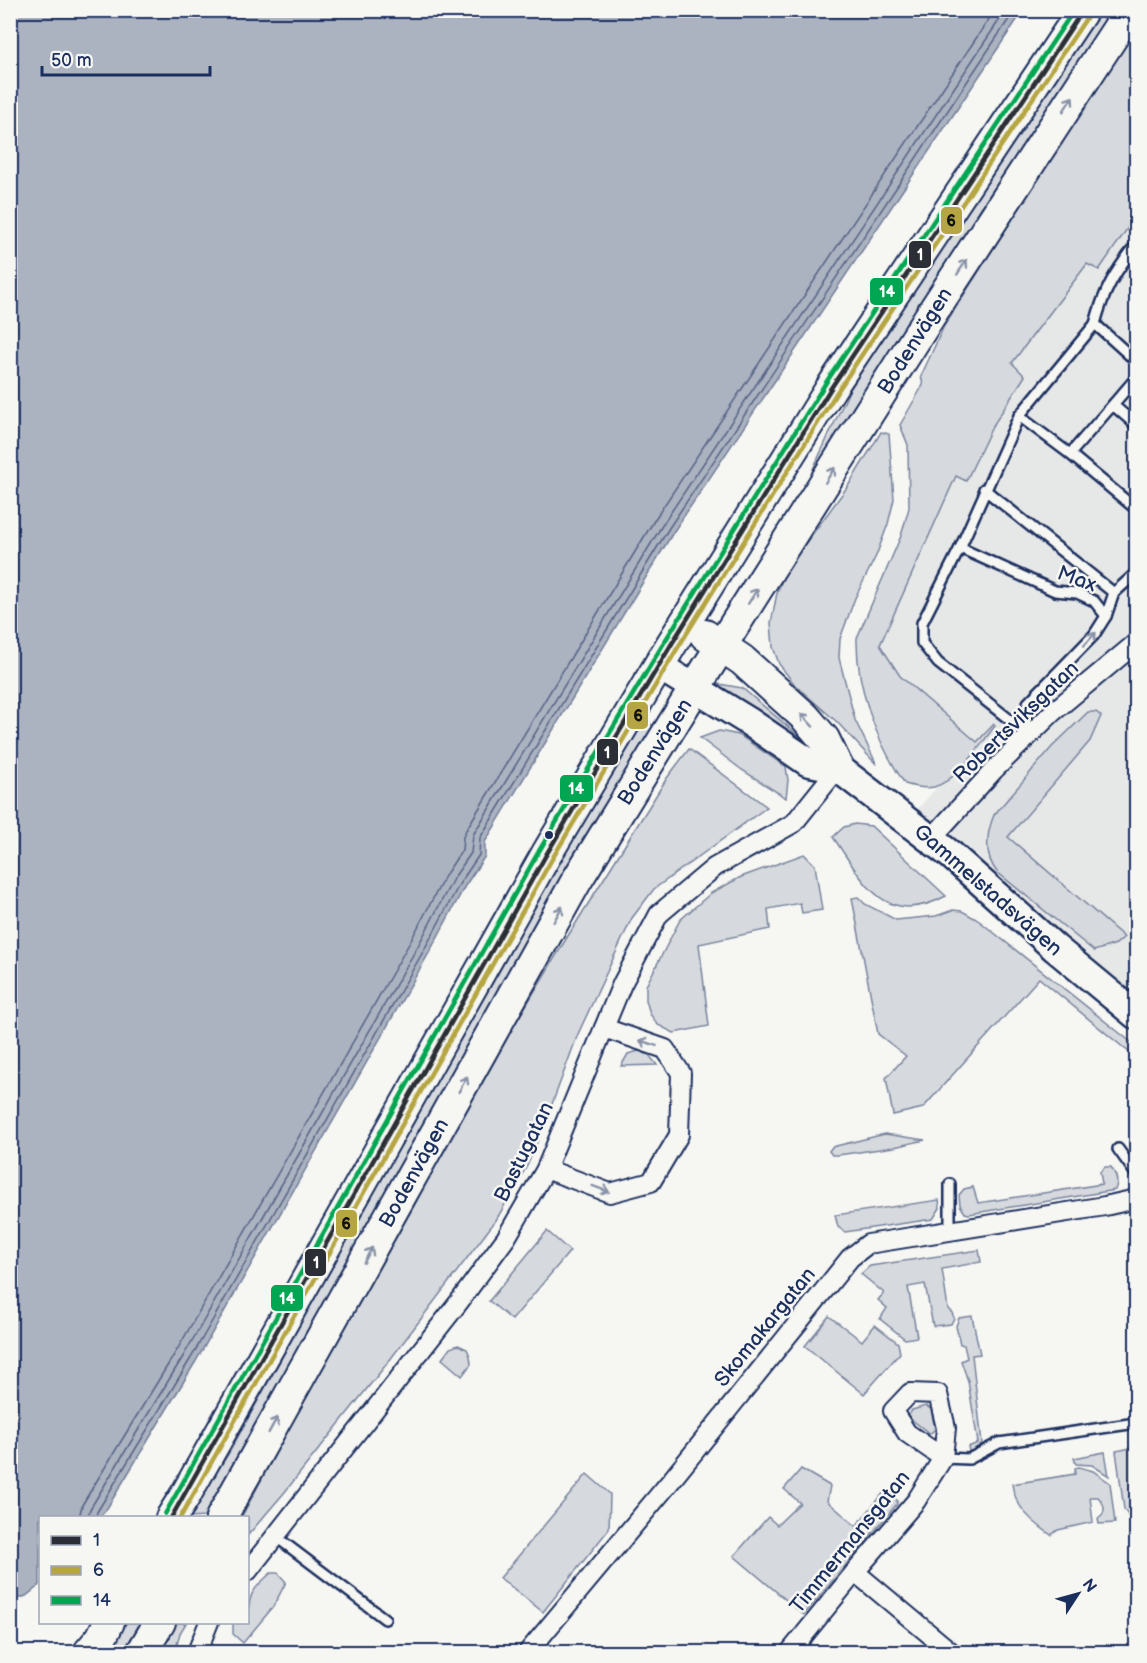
<svg xmlns="http://www.w3.org/2000/svg" width="1147" height="1663" viewBox="0 0 1147 1663" font-family="'Balsamiq Sans',sans-serif">
  <style>
    .built { fill: #e6e7e7 }
    .green { fill: #d6d9dd; stroke: #78849e; stroke-width: 1.5 }
    .water { fill: #abb2c0; stroke: #717e99; stroke-width: 1.5 }
    .lines { fill: none; stroke-linecap: round; stroke-linejoin: round }
    .shore { stroke: #556385; stroke-width: 1.5 }
    .lane-casing { stroke: #1b2f5e; stroke-width: 14 }
    .street-casing { stroke: #1b2f5e; stroke-width: 22 }
    .secondary-casing { stroke: #1b2f5e; stroke-width: 32 }
    .primary-casing { stroke: #1b2f5e; stroke-width: 34 }
    .lane { stroke: #f6f6f2; stroke-width: 9 }
    .street { stroke: #f6f6f2; stroke-width: 18 }
    .secondary { stroke: #f6f6f2; stroke-width: 27 }
    .primary { stroke: #f6f6f2; stroke-width: 30 }
    .bus-1-casing { stroke: #f6f6f2; stroke-width: 9 }
    .bus-2-casing { stroke: #f6f6f2; stroke-width: 9 }
    .bus-3-casing { stroke: #f6f6f2; stroke-width: 9 }
    .bus-1 { stroke: #2c2e35; stroke-width: 4.5 }
    .bus-2 { stroke: #b6a643; stroke-width: 4.5 }
    .bus-3 { stroke: #00a651; stroke-width: 4.5 }
    .oneway { stroke: #8892a8 }
    .bus-dot { fill: #1b2f5e; stroke: #f6f6f2; stroke-width: 2 }
    .labels { text-anchor: middle; dominant-baseline: central; stroke-width: 5; stroke-linejoin: round; paint-order: stroke }
    .street-label { font-size: 21px; fill: #1b2f5e; stroke: #f6f6f2 }
    .line-badge { stroke: #f6f6f2; stroke-width: 2 }
    .badge-label { font-size: 16px; text-anchor: middle; font-weight: bold; fill: #fff }
    .pale-badge-label { font-size: 16px; text-anchor: middle; font-weight: bold; fill: #111 }
  </style>
  <rect width="100%" height="100%" fill="#f6f6f2"/>
  <filter id="ink" filterUnits="userSpaceOnUse"><feTurbulence type="fractalNoise" baseFrequency=".0167" numOctaves="2"/><feDisplacementMap in="SourceGraphic" scale="12" xChannelSelector="R" yChannelSelector="G"/><feConvolveMatrix kernelMatrix="1 2 1 2 8 2 1 2 1" color-interpolation-filters="sRGB"/></filter>
  <g filter="url(#ink)">
    <polygon class="built" points="1136,197 1136,1010 909,819 975,744 897,678 877,642 956,472 1011,359"/>
    <g class="green">
      <polygon points="1099,11 1113,11 1031,136 982,206 817,472 813,469 850,389 916,286 1035,110"/>
      <path d="M1136,25V216L1099,270L1087,264L1012,363L1025,376L992,427L966,481L956,476L880,645L900,676L977,742L994,724L995,726C979,746 960,779 934,787C924,789 915,787 905,784C877,743 856,688 857,638L901,536L909,508L908,445L900,425L923,385L921,376L944,326Z"/>
      <polygon points="881,432 889,434 894,499 888,524 876,556 855,598 840,639 839,658 855,720 877,765 837,722 795,685 779,664 773,647 771,623 777,593 786,570 848,486"/>
      <polygon points="719,684 742,688 811,746 809,749 719,689"/>
      <path d="M1088,712H1096L1101,716L1090,741L1008,837L1124,937L1116,944L1094,951L997,872C984,856 986,834 994,815L1052,747Z"/>
      <polygon points="643,718 656,728 608,801 538,918 206,1517 188,1518 230,1451 512,943"/>
      <polygon points="719,731 739,735 786,767 788,780 786,798 742,770 700,738"/>
      <polygon points="689,749 767,807 654,889 632,918 578,1034 545,1123 527,1166 496,1220 389,1361 284,1493 248,1535 248,1518 241,1518 294,1419 417,1200 447,1138 491,1064 566,939 667,778"/>
      <path d="M855,824L871,826L946,896C884,929 864,882 833,837L844,827Z"/>
      <polygon points="804,854 815,865 822,910 802,913 800,903 768,909 770,929 699,944 709,1026 674,1033 658,1025 650,1014 646,1000 646,986 670,939 680,920 711,893 741,877"/>
      <polygon points="858,897 865,904 896,920 936,916 953,910 962,911 978,920 1136,1046 1136,1058 1039,978 923,1108 893,1115 886,1078 906,1056 878,1034 852,898"/>
      <polygon points="639,1051 649,1055 657,1065 621,1066 628,1054"/>
      <polygon points="885,1134 925,1140 894,1147 838,1155 832,1155 829,1151 832,1147"/>
      <path d="M1105,1167H1111C1116,1175 1119,1181 1115,1190L969,1214L965,1213L960,1205L959,1195L964,1189L973,1187L978,1203L1102,1184L1100,1172Z"/>
      <polygon points="939,1200 940,1208 933,1219 845,1232 838,1227 835,1215"/>
      <polygon points="547,1231 570,1251 512,1320 489,1301"/>
      <polygon points="979,1250 981,1262 942,1269 948,1309 952,1313 954,1318 951,1324 933,1326 925,1284 908,1287 917,1337 905,1339 880,1319 887,1308 878,1300 884,1293 861,1274 870,1266"/>
      <polygon points="829,1316 862,1341 875,1325 898,1343 900,1353 864,1394 805,1346"/>
      <polygon points="972,1316 980,1354 972,1355 982,1443 973,1452 969,1451 968,1447 978,1443 968,1381 961,1361 967,1358 964,1345 960,1344 956,1326 959,1318"/>
      <polygon points="458,1345 467,1349 470,1356 471,1364 462,1376 442,1359 450,1348"/>
      <polygon points="926,1406 931,1409 935,1429 930,1434 911,1419 909,1415 912,1410"/>
      <polygon points="1136,1447 1136,1512 1129,1517 1124,1509 1116,1451"/>
      <polygon points="1105,1452 1109,1476 1092,1465 1076,1464 1074,1458"/>
      <path d="M1079,1467L1093,1471L1110,1483L1115,1523L1099,1524L1098,1519C1107,1513 1105,1504 1098,1497H1090L1093,1522L1058,1530L1051,1535C1033,1522 1015,1508 1012,1484L1075,1474V1468Z"/>
      <polygon points="801,1469 830,1486 827,1501 856,1526 885,1491 897,1500 897,1504 804,1615 734,1556 768,1517 777,1525 800,1503 784,1489"/>
      <polygon points="587,1474 610,1494 609,1529 543,1612 500,1578"/>
      <path d="M271,1573H278L286,1582L273,1607L243,1643L233,1634V1623L248,1622C248,1596 251,1590 271,1573Z"/>
      <polygon points="126,1623 140,1623 123,1652 110,1652"/>
      <polygon points="174,1623 186,1623 180,1633 175,1652 157,1652"/>
    </g>
    <polygon class="water" points="10,11 1023,11 674,531 485,842 485,856 465,886 429,953 196,1361 106,1510 100,1517 40,1518 40,1585 26,1596 11,1601"/>
    <g class="lines">
      <g class="shore">
        <polyline points="79,1518 82,1505 177,1350 410,942 446,874 462,850 463,837 466,830 655,519 995,10"/>
        <polyline points="88,1518 90,1509 184,1355 418,946 453,879 471,853 473,835 663,524 1006,10"/>
        <polyline points="96,1518 97,1512 191,1358 424,950 460,883 479,855 480,838 669,528 1015,10"/>
      </g>
      <defs>
        <g id="lane">
          <path d="M1095,324C1104,290 1115,272 1136,245"/>
          <polyline points="1113,405 1136,425"/>
          <polyline points="1019,416 1095,324 1136,361"/>
          <polyline points="1070,454 1136,378"/>
          <polyline points="984,489 1114,593"/>
          <polyline points="960,548 1055,591 1077,593 1094,601 1106,616 1094,635 1028,703 1025,719 1029,735"/>
          <polyline points="1106,616 1114,593 1136,573"/>
          <polyline points="1029,735 938,663 922,643 922,623 960,548 1019,416 1070,454 1136,509"/>
          <polyline points="1118,1149 1136,1174"/>
          <polyline points="950,1184 950,1230"/>
          <polyline points="943,1458 969,1459 999,1443 1136,1423"/>
          <polyline points="275,1536 385,1619"/>
        </g>
        <g id="street">
          <polyline points="931,839 994,770 1053,712 1136,643"/>
          <polyline points="546,1169 610,1193 651,1182 679,1135 681,1073 665,1049 604,1028"/>
          <polyline points="248,1571 459,1302 506,1238 546,1169 622,984 659,914 715,867 794,823 838,768"/>
          <polyline points="855,1572 951,1652"/>
          <polyline points="197,1652 209,1622"/>
          <polyline points="528,1652 670,1482 850,1258 868,1244 1105,1206 1136,1199"/>
          <polyline points="790,1652 855,1572 916,1501 943,1458 946,1428 938,1394 910,1393 893,1411 907,1433 943,1458"/>
        </g>
        <polyline id="secondary" points="659,666 748,721 808,762 838,768 951,855 1055,948 1136,1015"/>
        <g id="primary">
          <polyline points="705,635 742,660 805,717 824,739 838,768"/>
          <polyline points="171,1518 185,1496 546,855 671,645 831,388 1083,10"/>
          <polyline points="221,1518 577,880 706,670 930,316 1130,10"/>
          <polyline points="89,1652 101,1638 109,1622"/>
          <polyline points="142,1652 160,1622"/>
        </g>
      </defs>
      <use href="#lane" class="lane-casing"/>
      <use href="#street" class="street-casing"/>
      <use href="#secondary" class="secondary-casing"/>
      <use href="#primary" class="primary-casing"/>
      <use href="#lane" class="lane"/>
      <use href="#street" class="street"/>
      <use href="#secondary" class="secondary"/>
      <use href="#primary" class="primary"/>
      <defs>
        <polyline id="bus-1" points="171,1518 546,855 671,645 831,388 1083,10"/>
        <polyline id="bus-2" points="180,1518 552,859 677,649 837,392 1089,14"/>
        <polyline id="bus-3" points="165,1514 539,851 665,641 825,384 1074,10"/>
      </defs>
      <use href="#bus-1" class="bus-1-casing"/>
      <use href="#bus-2" class="bus-2-casing"/>
      <use href="#bus-3" class="bus-3-casing"/>
      <use href="#bus-1" class="bus-1"/>
      <use href="#bus-2" class="bus-2"/>
      <use href="#bus-3" class="bus-3"/>
    </g>
    <defs><path id="oneway-shaft" d="M-6 0H5M1.5-3L5.5 0L1.5 3" fill="none" stroke-width="1.6" stroke-linecap="round" stroke-linejoin="round" transform="scale(1.5)"/></defs>
    <g class="oneway">
      <use href="#oneway-shaft" transform="translate(1068 104) rotate(-57)"/>
      <use href="#oneway-shaft" transform="translate(962 267) rotate(-57)"/>
      <use href="#oneway-shaft" transform="translate(830 475) rotate(-58)"/>
      <use href="#oneway-shaft" transform="translate(753 596) rotate(-58)"/>
      <use href="#oneway-shaft" transform="translate(1090 639) rotate(-48)"/>
      <use href="#oneway-shaft" transform="translate(807 720) rotate(-133)"/>
      <use href="#oneway-shaft" transform="translate(558 914) rotate(-61)"/>
      <use href="#oneway-shaft" transform="translate(648 1043) rotate(-162)"/>
      <use href="#oneway-shaft" transform="translate(463 1084) rotate(-61)"/>
      <use href="#oneway-shaft" transform="translate(601 1189) rotate(20)"/>
      <use href="#oneway-shaft" transform="translate(368 1255) rotate(-61)"/>
      <use href="#oneway-shaft" transform="translate(273 1425) rotate(-61)"/>
    </g>
  </g>
  <circle class="bus-dot" cx="549" cy="835" r="5"/>
  <g class="labels">
    <g class="street-label">
      <text transform="translate(915 341) rotate(-58)">Bodenvägen</text>
      <text transform="translate(1077 579) rotate(20)">Max</text>
      <text transform="translate(1016 722) rotate(-44)">Robertsviksgatan</text>
      <text transform="translate(655 752) rotate(-58)">Bodenvägen</text>
      <text transform="translate(988 890) rotate(41)">Gammelstadsvägen</text>
      <text transform="translate(524 1152) rotate(-64)">Bastugatan</text>
      <text transform="translate(414 1173) rotate(-61)">Bodenvägen</text>
      <text transform="translate(765 1327) rotate(-51)">Skomakargatan</text>
      <text transform="translate(850 1542) rotate(-51)">Timmermansgatan</text>
    </g>
  </g>
  <g class="line-badge">
    <rect x="940" y="206" width="23" height="29" rx="6" fill="#b6a643"/>
    <rect x="908" y="240" width="24" height="29" rx="6" fill="#2c2e35"/>
    <rect x="869" y="277" width="35" height="29" rx="6" fill="#00a651"/>
    <rect x="626" y="701" width="23" height="29" rx="6" fill="#b6a643"/>
    <rect x="596" y="738" width="23" height="28" rx="6" fill="#2c2e35"/>
    <rect x="559" y="774" width="35" height="29" rx="6" fill="#00a651"/>
    <rect x="335" y="1209" width="23" height="29" rx="6" fill="#b6a643"/>
    <rect x="304" y="1248" width="23" height="29" rx="6" fill="#2c2e35"/>
    <rect x="270" y="1284" width="34" height="28" rx="6" fill="#00a651"/>
  </g>
  <g class="badge-label">
    <text x="920" y="260">1</text>
    <text x="887" y="297">14</text>
    <text x="607" y="758">1</text>
    <text x="576" y="794">14</text>
    <text x="316" y="1268">1</text>
    <text x="287" y="1304">14</text>
  </g>
  <g class="pale-badge-label">
    <text x="951" y="226">6</text>
    <text x="638" y="721">6</text>
    <text x="346" y="1229">6</text>
  </g>
  <rect width="1147" height="1663" fill="none" stroke="#f6f6f2" stroke-width="36"/>
  <rect x="18" y="18" width="1111" height="1627" fill="none" stroke="#1b2f5e" stroke-width="2" filter="url(#ink)"/>
  <rect x="39" y="1516" width="210" height="108" fill="#f6f6f2" stroke="#9ea6b7" stroke-width="1.5"/>
  <rect x="51" y="1536" width="30" height="9" fill="#2c2e35" stroke="#9ea6b7" stroke-width="1.5"/>
  <text x="93" y="1546" font-size="18" fill="#1b2f5e">1</text>
  <rect x="51" y="1566" width="30" height="9" fill="#b6a643" stroke="#9ea6b7" stroke-width="1.5"/>
  <text x="93" y="1576" font-size="18" fill="#1b2f5e">6</text>
  <rect x="51" y="1596" width="30" height="9" fill="#00a651" stroke="#9ea6b7" stroke-width="1.5"/>
  <text x="93" y="1606" font-size="18" fill="#1b2f5e">14</text>
  <g transform="translate(1078 1594) rotate(54)" stroke="#f6f6f2" stroke-width="4.5" paint-order="stroke">
  <path d="M0-4.5L10 22L0 15L-10 22Z" fill="#1b2f5e"/>
  <text y="-9" font-size="16" font-weight="bold" text-anchor="middle" fill="#1b2f5e">N</text>
  </g>
  <path d="M42 66v9h168v-9" fill="none" stroke="#1b2f5e" stroke-width="3"/>
  <text x="51" y="66" font-size="18" fill="#1b2f5e" stroke="#f6f6f2" stroke-width="4.5" paint-order="stroke">50 m</text>
</svg>
